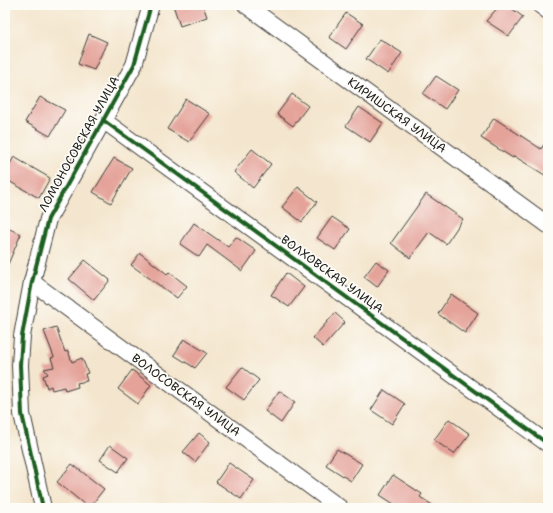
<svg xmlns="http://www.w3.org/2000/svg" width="553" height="513" viewBox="0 0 553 513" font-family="'Shantell Sans',sans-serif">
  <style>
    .building { fill: #e4a299 }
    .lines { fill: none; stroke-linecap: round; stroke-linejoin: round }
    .street-casing { stroke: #3c3a37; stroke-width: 18 }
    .street { stroke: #fff; stroke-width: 16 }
    .cycleway-casing { stroke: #fdfcf7; stroke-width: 6 }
    .cycleway { stroke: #1b5e20; stroke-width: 4 }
    .labels { text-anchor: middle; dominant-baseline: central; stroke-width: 3.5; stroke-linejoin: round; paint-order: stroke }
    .street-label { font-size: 12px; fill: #1c1c1c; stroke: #fdfcf7 }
  </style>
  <rect width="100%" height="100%" fill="#fdfcf7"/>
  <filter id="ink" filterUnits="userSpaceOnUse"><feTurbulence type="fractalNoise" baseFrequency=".025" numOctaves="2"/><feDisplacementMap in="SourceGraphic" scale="8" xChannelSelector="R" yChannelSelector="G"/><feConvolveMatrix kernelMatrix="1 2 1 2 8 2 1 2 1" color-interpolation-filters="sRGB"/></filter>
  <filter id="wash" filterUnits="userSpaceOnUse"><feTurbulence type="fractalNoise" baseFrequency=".012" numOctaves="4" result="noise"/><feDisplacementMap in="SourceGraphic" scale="16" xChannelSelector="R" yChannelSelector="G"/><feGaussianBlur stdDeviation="0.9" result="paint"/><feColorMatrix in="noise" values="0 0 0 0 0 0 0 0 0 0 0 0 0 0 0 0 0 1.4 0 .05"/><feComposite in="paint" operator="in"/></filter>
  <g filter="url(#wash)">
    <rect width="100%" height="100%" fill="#f4e6ce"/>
    <g id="blocks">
      <g class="building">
        <polygon points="173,5 203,5 207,17 180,26"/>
        <polygon points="500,5 507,5 523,17 509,36 486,21"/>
        <polygon points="346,13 363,24 346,49 329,37"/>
        <polygon points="89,34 107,42 94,70 78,64"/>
        <polygon points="380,39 402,53 388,74 366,59"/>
        <polygon points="436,76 458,90 445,109 423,94"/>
        <polygon points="292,94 308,106 293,126 277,114"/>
        <polygon points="40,97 65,110 50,136 25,122"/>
        <polygon points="186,99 210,114 189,142 167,129"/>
        <polygon points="359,107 383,123 370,142 346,126"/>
        <polygon points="494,118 541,149 548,138 548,177 514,156 513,158 481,138"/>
        <polygon points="252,149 271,164 253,188 234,172"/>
        <polygon points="14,157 50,178 39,198 5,179 5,172"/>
        <polygon points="114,158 132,168 111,203 93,192"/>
        <polygon points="298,187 317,202 302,222 282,207"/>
        <polygon points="426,194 463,219 446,244 429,232 410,258 391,243"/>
        <polygon points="332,217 350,229 335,250 317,238"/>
        <polygon points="194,223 228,247 236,237 256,251 242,271 207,245 199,257 180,244"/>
        <polygon points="5,227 21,234 5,271"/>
        <polygon points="140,253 167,274 169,272 187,286 177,298 131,265"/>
        <polygon points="85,260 110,280 94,300 69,279"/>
        <polygon points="376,261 389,270 377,287 364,277"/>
        <polygon points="286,273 304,287 289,307 271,295"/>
        <polygon points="451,294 478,313 465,333 438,314"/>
        <polygon points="335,313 345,322 323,347 313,338"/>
        <polygon points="56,327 65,352 68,351 72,362 82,358 88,373 85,374 87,381 77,383 78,387 65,391 64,387 52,390 51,386 47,388 43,376 48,374 44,369 54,367 51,358 54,357 44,331"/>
        <polygon points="184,339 207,353 195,368 174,355"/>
        <polygon points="242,367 259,380 244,400 226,387"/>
        <polygon points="132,370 151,385 138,404 118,389"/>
        <polygon points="384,390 405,404 392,424 371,410"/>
        <polygon points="279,391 295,402 281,423 265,411"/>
        <polygon points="449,419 470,434 454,454 434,440"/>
        <polygon points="199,433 210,442 195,462 183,452"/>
        <polygon points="110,445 128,458 118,472 100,460"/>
        <polygon points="337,449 362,464 351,481 326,465"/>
        <polygon points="229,463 254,480 241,499 216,482"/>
        <polygon points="72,464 104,489 89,508 57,482"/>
        <polygon points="393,475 422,494 420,497 437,508 400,508 380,495"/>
      </g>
    </g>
  </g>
  <g filter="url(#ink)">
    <use href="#blocks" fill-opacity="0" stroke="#3c3a37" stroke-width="1"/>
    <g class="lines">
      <defs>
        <g id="street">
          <polyline points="246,5 548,225"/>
          <polyline points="540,5 548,11"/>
          <polyline points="103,120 548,444"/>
          <polyline points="32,282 340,508"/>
          <polyline points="43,508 22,414 20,365 22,336 32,282 48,219 134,65 151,5"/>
        </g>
      </defs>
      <use href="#street" class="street-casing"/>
      <use href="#street" class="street"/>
      <defs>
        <g id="cycleway">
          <polyline points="103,120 548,444"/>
          <polyline points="43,508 22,414 20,365 22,336 32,282 48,219 134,65 151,5"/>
        </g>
      </defs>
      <use href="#cycleway" class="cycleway-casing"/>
      <use href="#cycleway" class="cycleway"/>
    </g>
  </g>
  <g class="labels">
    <g class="street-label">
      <text transform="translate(397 115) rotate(36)">КИРИШСКАЯ УЛИЦА</text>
      <text transform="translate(79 144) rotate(-61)">ЛОМОНОСОВСКАЯ УЛИЦА</text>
      <text transform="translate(332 274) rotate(36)">ВОЛХОВСКАЯ УЛИЦА</text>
      <text transform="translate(186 395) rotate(36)">ВОЛОСОВСКАЯ УЛИЦА</text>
    </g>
  </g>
  <rect width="553" height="513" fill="none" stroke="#fdfcf7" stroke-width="20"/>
</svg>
